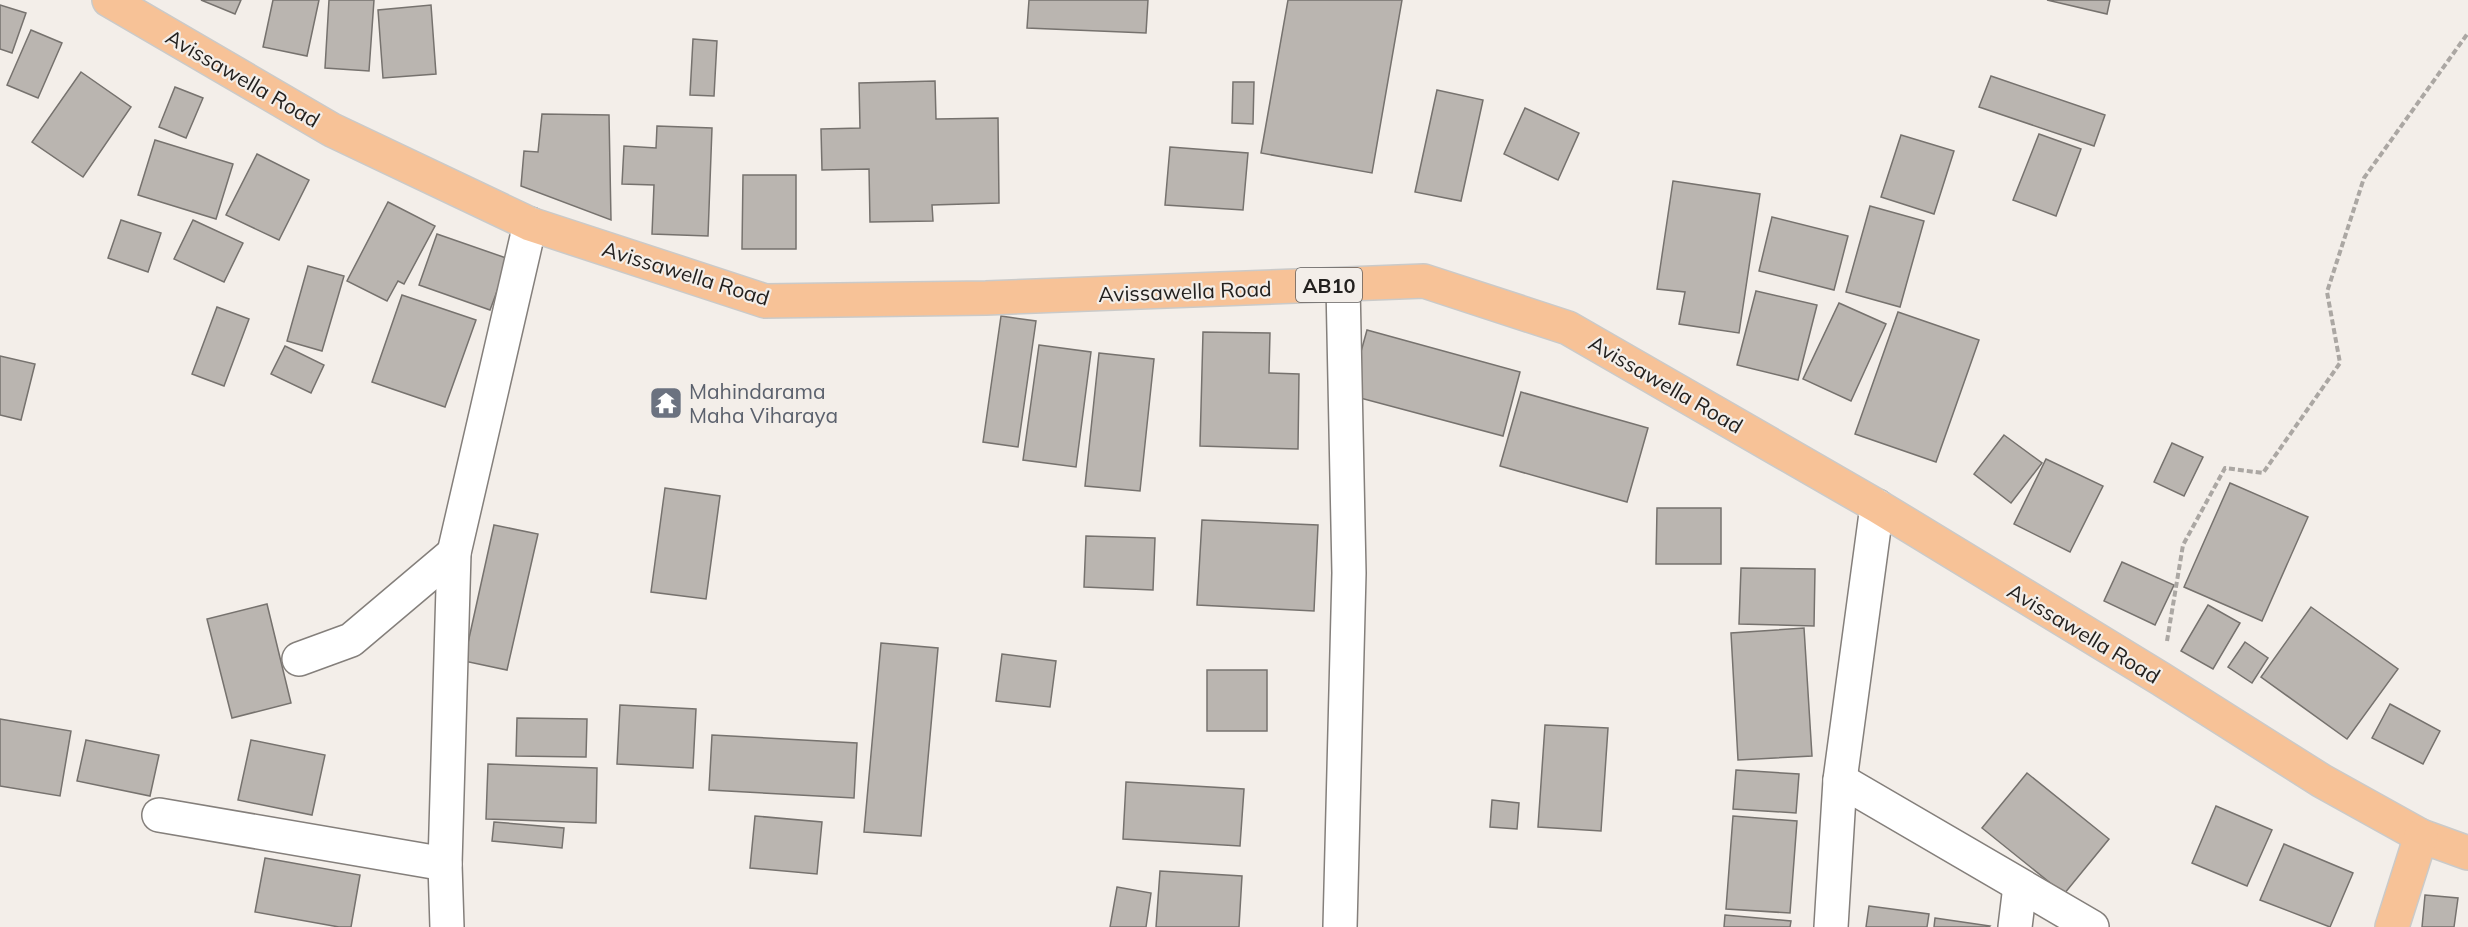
<svg xmlns="http://www.w3.org/2000/svg" width="2468" height="927" viewBox="0 0 2468 927" font-family="Mulish,sans-serif">
  <style>
    .building { fill: #bab5b0; stroke: #76726e; stroke-width: 1.5 }
    .lines { fill: none; stroke-linecap: round; stroke-linejoin: round }
    .minor-casing { stroke: #847f7b; stroke-width: 36 }
    .major-casing { stroke: #cacac9; stroke-width: 36 }
    .path { stroke: #aba7a3; stroke-width: 4; stroke-dasharray: 6 3; stroke-linecap: butt }
    .minor { stroke: #fff; stroke-width: 33 }
    .major { stroke: #f7c297; stroke-width: 33 }
    .labels { text-anchor: middle; dominant-baseline: central; stroke-width: 4.5; stroke-linejoin: round; paint-order: stroke }
    .shield { fill: #f3eee9; stroke: #615e5c; stroke-width: 1.5 }
    .shield-label { font-size: 20px; font-weight: bold; fill: #23211f }
    .street-label { font-size: 21px; fill: #23211f; stroke: #f3eee9 }
    .worship-label { font-size: 21px; fill: #5b616d; stroke: #f3eee9; text-anchor: start }
  </style>
  <rect width="100%" height="100%" fill="#f3eee9"/>
  <g class="building">
    <polygon points="201,0 241,0 235,14"/>
    <polygon points="273,0 319,0 307,56 263,47"/>
    <polygon points="329,0 374,0 369,71 325,68"/>
    <polygon points="1029,0 1148,0 1146,33 1027,28"/>
    <polygon points="1288,0 1402,0 1372,173 1261,153"/>
    <polygon points="2047,0 2110,0 2107,14"/>
    <polygon points="0,5 26,13 12,53 0,49"/>
    <polygon points="431,5 436,74 383,78 378,10"/>
    <polygon points="31,30 62,43 38,98 7,85"/>
    <polygon points="693,39 717,41 714,96 690,95"/>
    <polygon points="81,72 131,107 83,177 32,142"/>
    <polygon points="1991,76 2105,115 2094,146 1979,107"/>
    <polygon points="935,81 936,119 998,118 999,203 932,205 933,221 870,222 869,169 822,170 821,129 860,128 859,83"/>
    <polygon points="1233,82 1254,82 1253,124 1232,123"/>
    <polygon points="175,87 203,98 186,138 159,127"/>
    <polygon points="1437,90 1483,100 1461,201 1415,192"/>
    <polygon points="1525,108 1579,133 1558,180 1504,154"/>
    <polygon points="542,114 609,115 611,220 521,186 524,151 538,152"/>
    <polygon points="657,126 712,128 708,236 652,234 654,185 622,184 624,146 656,148"/>
    <polygon points="2039,134 2081,149 2056,216 2013,200"/>
    <polygon points="1901,135 1954,151 1934,214 1881,197"/>
    <polygon points="155,140 233,164 216,219 138,195"/>
    <polygon points="1170,147 1248,153 1243,210 1165,205"/>
    <polygon points="257,154 309,180 279,240 226,215"/>
    <polygon points="743,175 796,175 796,249 742,249"/>
    <polygon points="1673,181 1760,194 1739,333 1679,324 1685,292 1657,289"/>
    <polygon points="388,202 435,226 404,284 398,281 387,301 347,281"/>
    <polygon points="1870,206 1924,221 1900,307 1846,292"/>
    <polygon points="1772,217 1848,236 1834,290 1759,271"/>
    <polygon points="121,220 161,233 148,272 108,258"/>
    <polygon points="193,220 243,243 224,282 174,259"/>
    <polygon points="437,234 509,259 490,310 419,285"/>
    <polygon points="308,266 344,276 322,351 287,341"/>
    <polygon points="1756,291 1817,305 1798,380 1737,365"/>
    <polygon points="402,295 476,320 445,407 372,382"/>
    <polygon points="1839,303 1886,324 1851,401 1803,379"/>
    <polygon points="217,307 249,319 224,386 192,374"/>
    <polygon points="1898,312 1979,340 1936,462 1855,434"/>
    <polygon points="1001,316 1036,321 1018,447 983,442"/>
    <polygon points="1367,330 1520,372 1503,436 1349,395"/>
    <polygon points="1203,332 1270,333 1269,373 1299,374 1298,449 1200,446"/>
    <polygon points="1039,345 1091,352 1076,467 1023,460"/>
    <polygon points="285,346 324,365 311,393 271,374"/>
    <polygon points="1099,353 1154,359 1140,491 1085,486"/>
    <polygon points="0,356 35,364 21,420 0,415"/>
    <polygon points="1521,392 1648,428 1627,502 1500,466"/>
    <polygon points="2004,435 2042,463 2011,503 1974,474"/>
    <polygon points="2172,443 2203,457 2184,496 2154,482"/>
    <polygon points="2046,459 2103,486 2070,552 2014,524"/>
    <polygon points="2230,483 2308,517 2262,621 2184,587"/>
    <polygon points="665,488 720,496 706,599 651,592"/>
    <polygon points="1657,508 1721,508 1721,564 1656,564"/>
    <polygon points="1202,520 1318,525 1314,611 1197,605"/>
    <polygon points="494,525 538,534 507,670 464,661"/>
    <polygon points="1086,536 1155,538 1153,590 1084,587"/>
    <polygon points="2122,562 2174,585 2155,625 2104,601"/>
    <polygon points="1741,568 1815,569 1814,626 1739,624"/>
    <polygon points="267,604 291,703 232,718 207,619"/>
    <polygon points="2208,605 2240,623 2213,669 2181,651"/>
    <polygon points="2311,607 2398,669 2347,739 2261,677"/>
    <polygon points="1804,628 1812,756 1738,760 1731,633"/>
    <polygon points="2245,642 2268,658 2252,683 2228,667"/>
    <polygon points="881,643 938,648 921,836 864,832"/>
    <polygon points="1002,654 1056,661 1050,707 996,701"/>
    <rect x="1207" y="670" width="60" height="61"/>
    <polygon points="2390,704 2440,731 2423,764 2372,738"/>
    <polygon points="620,705 696,709 693,768 617,764"/>
    <polygon points="517,718 587,719 586,757 516,756"/>
    <polygon points="0,719 71,731 60,796 0,786"/>
    <polygon points="1545,725 1608,728 1601,831 1538,827"/>
    <polygon points="712,735 857,743 854,798 709,790"/>
    <polygon points="86,740 159,755 150,796 77,781"/>
    <polygon points="251,740 325,755 312,815 238,800"/>
    <polygon points="488,764 597,768 596,823 486,819"/>
    <polygon points="1736,770 1799,774 1796,813 1733,809"/>
    <polygon points="2027,773 2109,839 2064,894 1982,828"/>
    <polygon points="1126,782 1244,789 1240,846 1123,839"/>
    <polygon points="1492,800 1519,803 1517,829 1490,827"/>
    <polygon points="2216,806 2272,830 2247,886 2192,863"/>
    <polygon points="755,816 822,822 817,874 750,868"/>
    <polygon points="1733,816 1797,821 1790,913 1726,909"/>
    <polygon points="494,822 564,828 562,848 492,841"/>
    <polygon points="2284,844 2353,873 2330,927 2260,900"/>
    <polygon points="265,858 360,875 351,927 339,927 255,912"/>
    <polygon points="1160,871 1242,876 1239,927 1156,927"/>
    <polygon points="1117,887 1151,893 1146,927 1110,927"/>
    <polygon points="2425,895 2458,898 2454,927 2422,927"/>
    <polygon points="1869,906 1929,914 1927,927 1866,927"/>
    <polygon points="1725,915 1791,921 1790,927 1724,927"/>
    <polygon points="1935,918 1990,926 1989,927 1934,927"/>
  </g>
  <g class="lines">
    <defs>
      <g id="minor">
        <polyline points="299,659 351,640 454,553"/>
        <polyline points="1840,780 2092,927"/>
        <polyline points="159,815 445,864"/>
        <polyline points="447,927 445,864 454,553 530,224"/>
        <polyline points="1340,927 1349,573 1343,285"/>
        <polyline points="1831,927 1840,780 1877,506"/>
        <polyline points="2015,927 2020,886"/>
      </g>
      <g id="major">
        <polyline points="109,0 332,130 530,224 765,301 986,298 1424,281 1568,328 1877,506 2161,679 2322,781 2421,836 2468,853"/>
        <polyline points="2392,927 2421,836"/>
      </g>
    </defs>
    <use href="#minor" class="minor-casing"/>
    <use href="#major" class="major-casing"/>
    <polyline class="path" points="2167,641 2183,545 2225,468 2263,473 2340,363 2327,292 2364,178 2468,33"/>
    <use href="#minor" class="minor"/>
    <use href="#major" class="major"/>
  </g>
  <defs>
    <symbol id="temple-square" viewBox="-11 -11 22 22"><rect x="-9" y="-9" width="18" height="18" rx="4" fill="#6b7280" stroke="#f3eee9"/><path d="M0-6L5-2H3V0L6.5 2.5H4V6H1.5V3h-3V6H-4V2.5H-6.5L-3 0V-2H-5Z" fill="#fff"/></symbol>
  </defs>
  <g fill-rule="evenodd">
    <use href="#temple-square" x="647" y="384" width="38" height="38"/>
  </g>
  <g class="labels">
    <rect class="shield" x="1296" y="268" width="66" height="34" rx="4.5"/>
    <g class="shield-label">
      <text x="1329" y="285">AB10</text>
    </g>
    <g class="street-label">
      <text transform="translate(243 78) rotate(30)">Avissawella Road</text>
      <text transform="translate(686 273) rotate(17)">Avissawella Road</text>
      <text transform="translate(1185 291) rotate(-2)">Avissawella Road</text>
      <text transform="translate(1666 384) rotate(30)">Avissawella Road</text>
      <text transform="translate(2084 633) rotate(31)">Avissawella Road</text>
    </g>
    <g class="worship-label">
      <text x="689" y="391">Mahindarama<tspan x="689" dy="24">Maha Viharaya</tspan></text>
    </g>
  </g>
</svg>
